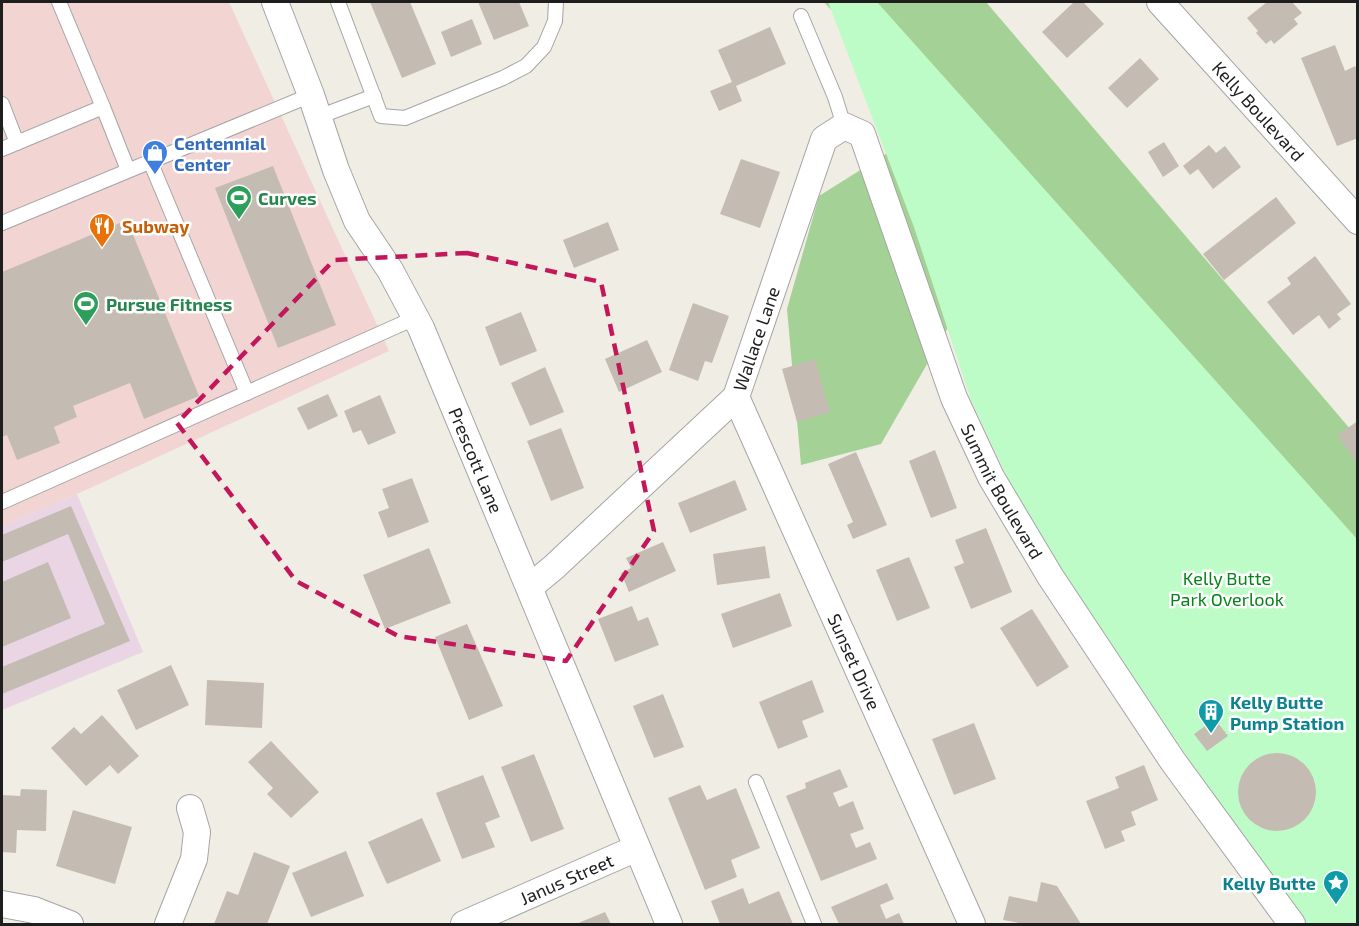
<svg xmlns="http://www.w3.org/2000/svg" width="1359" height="926" viewBox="0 0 1359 926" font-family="'Exo 2',sans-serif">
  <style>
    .commercial { fill: #f2d5d2 }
    .industrial { fill: #e9d5e4 }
    .forest { fill: #a4d296 }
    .park { fill: #befcc7 }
    .building { fill: #c4bcb3 }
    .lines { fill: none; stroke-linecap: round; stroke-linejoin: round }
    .lane-casing { stroke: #a5a5a5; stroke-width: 16 }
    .street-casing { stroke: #a5a5a5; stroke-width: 28 }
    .lane { stroke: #fff; stroke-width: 14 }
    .street { stroke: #fff; stroke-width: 26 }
    .marked { fill: none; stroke: #c2185b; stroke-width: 4.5; stroke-dasharray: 12 8; stroke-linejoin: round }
    .labels { text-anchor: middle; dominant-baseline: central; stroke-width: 5; stroke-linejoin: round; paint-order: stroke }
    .street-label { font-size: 18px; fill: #1e1e1e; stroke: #fff }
    .shop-label { font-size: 18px; font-weight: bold; fill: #366cbe; stroke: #fff; text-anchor: start }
    .leisure-label { font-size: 18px; font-weight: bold; fill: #27864d; stroke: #fff; text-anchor: start }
    .food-label { font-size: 18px; font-weight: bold; fill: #c56008; stroke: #fff; text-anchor: start }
    .park-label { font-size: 18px; fill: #058418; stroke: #fff }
    .culture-label { font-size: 18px; font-weight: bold; fill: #0d838f; stroke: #fff; text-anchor: start }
  </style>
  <rect width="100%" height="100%" fill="#f0ede4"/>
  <polygon class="commercial" points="2,2 229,2 389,351 77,494 2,526"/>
  <polygon class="industrial" points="77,494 143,652 2,710 2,526"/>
  <polygon class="forest" points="824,2 986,2 1357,437 1357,821 968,293 881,444 801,465 787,309 819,196 897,147 869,51"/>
  <polygon class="park" points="828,2 877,2 1357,539 1357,924 1302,924 1081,603 1023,511 971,400 914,227"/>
  <g class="building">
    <polygon points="370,2 410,2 436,64 402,78"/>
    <polygon points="478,2 519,2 529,26 494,40"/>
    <polygon points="1074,2 1083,2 1104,24 1067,58 1042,32"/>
    <polygon points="1267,2 1292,2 1302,13 1294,19 1298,24 1274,44 1271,40 1266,44 1256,33 1258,31 1247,18"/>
    <polygon points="472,19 482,44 451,57 441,32"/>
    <polygon points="770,27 786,64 736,86 742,101 719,111 710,91 732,82 718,50"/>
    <polygon points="1335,45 1345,71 1355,66 1358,72 1358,138 1337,146 1301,58"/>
    <polygon points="1140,58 1159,79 1127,108 1108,88"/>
    <polygon points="1164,142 1179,166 1163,177 1148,152"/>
    <polygon points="1209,145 1216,153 1225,146 1241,167 1213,189 1198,169 1190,175 1183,166"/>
    <polygon points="741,159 780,172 760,228 720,214"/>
    <polygon points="273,166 336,325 278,348 215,188"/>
    <polygon points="1276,197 1296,223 1224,280 1203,254"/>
    <polygon points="127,220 199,396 144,419 130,383 73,406 77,417 54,427 60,443 17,460 7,435 2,437 2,272"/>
    <polygon points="608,222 619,250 574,268 563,240"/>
    <polygon points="1315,256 1351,304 1337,314 1341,319 1329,329 1319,315 1293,335 1267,302 1291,284 1287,278"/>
    <polygon points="693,303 729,316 712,363 705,361 698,381 669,370"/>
    <polygon points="521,312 537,351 500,366 485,327"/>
    <polygon points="647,340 662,372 619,392 605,359"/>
    <polygon points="815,359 830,412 797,422 782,369"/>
    <polygon points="545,367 564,412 530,426 511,383"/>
    <polygon points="328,394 338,416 308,430 297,408"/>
    <polygon points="380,395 396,433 368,445 361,430 353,433 344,411"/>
    <polygon points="1358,421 1358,464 1337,435"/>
    <polygon points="561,428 584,488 551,501 527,441"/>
    <polygon points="935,450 957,508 931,518 909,461"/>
    <polygon points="856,452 887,525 853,539 847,525 853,522 828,464"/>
    <polygon points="412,478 429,522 388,538 378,512 389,508 382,489"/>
    <polygon points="735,480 747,510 690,533 678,503"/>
    <polygon points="71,506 130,641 2,694 2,667 105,624 68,534 2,562 2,535"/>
    <polygon points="986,528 1012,592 971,609 954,567 964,563 955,540"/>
    <polygon points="663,542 676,571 629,592 621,573 631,568 626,558"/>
    <polygon points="765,546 770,578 717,585 713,554"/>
    <polygon points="429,548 451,603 385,629 363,575"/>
    <polygon points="909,557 930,608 897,621 876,570"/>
    <polygon points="48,562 71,618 2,647 2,582"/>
    <polygon points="780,593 792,626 733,648 721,614"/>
    <polygon points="632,606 638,621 648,617 659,645 615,662 598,619"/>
    <polygon points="1032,609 1069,667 1037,687 1000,628"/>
    <polygon points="467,624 503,706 469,720 435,637"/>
    <polygon points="171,665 189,705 136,730 117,690"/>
    <polygon points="207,680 264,683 262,728 205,725"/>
    <polygon points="812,680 824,712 802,721 808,737 778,749 759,702"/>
    <polygon points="663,694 684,747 654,758 633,706"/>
    <polygon points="102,715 139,756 118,774 110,765 86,786 51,748 74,727 81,734"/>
    <polygon points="1215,719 1228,736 1207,751 1194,734"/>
    <polygon points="974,723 996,779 954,795 932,739"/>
    <polygon points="271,741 319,792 291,818 267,794 273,788 248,762"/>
    <circle cx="1277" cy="792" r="39"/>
    <polygon points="534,754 564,829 531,842 501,767"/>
    <polygon points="1144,765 1158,800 1131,812 1136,825 1121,831 1125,841 1105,849 1086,801 1119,788 1115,777"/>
    <polygon points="840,769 848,787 833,793 839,807 853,801 864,829 850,834 856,848 870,842 877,859 821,881 786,796 806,788 805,783"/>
    <polygon points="483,775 500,817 485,823 495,847 462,859 436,793"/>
    <polygon points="700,785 707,800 736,788 760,848 731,860 737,877 705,890 668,798"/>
    <polygon points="21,789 47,790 46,831 17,830 16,853 2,852 2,795 20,796"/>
    <polygon points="73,810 132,827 115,884 56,866"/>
    <polygon points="422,818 441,861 387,884 368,842"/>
    <polygon points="346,851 364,896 311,917 292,873"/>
    <polygon points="254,852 290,866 267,924 214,924 227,891 238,895"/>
    <polygon points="1041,882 1057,886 1081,924 1024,924 1003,920 1009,896 1037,902"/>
    <polygon points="887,883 894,899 880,905 886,919 899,913 904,924 839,924 831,907"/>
    <polygon points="743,888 749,904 779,891 793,924 720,924 711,901"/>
    <polygon points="605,912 611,924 576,924"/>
  </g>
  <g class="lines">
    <defs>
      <g id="lane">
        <polyline points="59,2 103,107"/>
        <polyline points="338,2 381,116 405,118 503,78 526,66 544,47 555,21 556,2"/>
        <polyline points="801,16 835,97 844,126"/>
        <polyline points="2,104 17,143"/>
        <polyline points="318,117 374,96"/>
        <polyline points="2,149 103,107 128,170"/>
        <polyline points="150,161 247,393"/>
        <polyline points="2,223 311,95"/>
        <polyline points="2,502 415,318"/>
        <polyline points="756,782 814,924"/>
      </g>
      <g id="street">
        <path id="s1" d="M275,2L311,95L336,170L357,221L390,270L421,328L669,924"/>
        <path id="s2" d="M1160,2L1358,221"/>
        <path id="s3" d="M736,397L972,924"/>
        <path id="s4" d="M530,587L554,567L736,397L824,139L844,126L862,134L954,398L991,477L1050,576L1172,760L1292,924"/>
        <polyline points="2,904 34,910 70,924"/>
        <polyline points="168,924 194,859 197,832 190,808"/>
        <path id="s5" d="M464,924L637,848"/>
      </g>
    </defs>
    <use href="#lane" class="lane-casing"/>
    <use href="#street" class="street-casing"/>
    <use href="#lane" class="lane"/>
    <use href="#street" class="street"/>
  </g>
  <path class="marked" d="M467,253L601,282L654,531L566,661L398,636L296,581L177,423L334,260Z"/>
  <defs>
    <symbol id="shop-pin" viewBox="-11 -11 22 30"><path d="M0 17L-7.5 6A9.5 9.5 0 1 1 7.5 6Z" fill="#3f7fe0" stroke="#fff"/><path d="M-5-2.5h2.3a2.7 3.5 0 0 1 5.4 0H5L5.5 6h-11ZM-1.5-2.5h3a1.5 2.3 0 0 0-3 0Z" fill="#fff"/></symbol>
    <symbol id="stadium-pin" viewBox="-11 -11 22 30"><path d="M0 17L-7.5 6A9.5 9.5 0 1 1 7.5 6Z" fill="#2e9e5b" stroke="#fff"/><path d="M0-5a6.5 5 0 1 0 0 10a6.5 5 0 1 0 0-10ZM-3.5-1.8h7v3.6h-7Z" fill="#fff"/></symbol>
    <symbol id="restaurant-pin" viewBox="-11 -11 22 30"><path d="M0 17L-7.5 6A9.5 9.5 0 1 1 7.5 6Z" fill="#e8710a" stroke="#fff"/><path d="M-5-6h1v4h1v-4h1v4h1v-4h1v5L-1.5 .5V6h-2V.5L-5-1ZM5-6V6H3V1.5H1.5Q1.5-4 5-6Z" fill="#fff"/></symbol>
    <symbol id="building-pin" viewBox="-11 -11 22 30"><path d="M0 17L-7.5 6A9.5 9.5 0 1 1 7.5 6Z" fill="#0f9aa8" stroke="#fff"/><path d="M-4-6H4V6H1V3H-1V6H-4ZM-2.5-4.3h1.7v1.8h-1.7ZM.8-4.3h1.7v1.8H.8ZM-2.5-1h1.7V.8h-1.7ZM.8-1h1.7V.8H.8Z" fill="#fff"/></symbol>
    <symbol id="sight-pin" viewBox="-11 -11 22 30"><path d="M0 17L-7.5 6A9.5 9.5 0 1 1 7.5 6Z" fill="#0f9aa8" stroke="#fff"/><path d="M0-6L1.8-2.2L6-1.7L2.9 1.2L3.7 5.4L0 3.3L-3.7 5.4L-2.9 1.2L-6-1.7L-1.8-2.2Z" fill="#fff"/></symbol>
  </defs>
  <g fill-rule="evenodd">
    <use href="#shop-pin" x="140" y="138" width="30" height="40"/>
    <use href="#stadium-pin" x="224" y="183" width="30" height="40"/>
    <use href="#restaurant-pin" x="87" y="211" width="30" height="40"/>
    <use href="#stadium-pin" x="71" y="289" width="30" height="40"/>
    <use href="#building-pin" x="1196" y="697" width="30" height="40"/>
    <use href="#sight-pin" x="1321" y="868" width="30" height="40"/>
  </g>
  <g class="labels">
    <g class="street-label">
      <text stroke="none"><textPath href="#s2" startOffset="147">Kelly Boulevard</textPath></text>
      <text stroke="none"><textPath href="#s4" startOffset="342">Wallace Lane</textPath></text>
      <text stroke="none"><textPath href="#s1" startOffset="502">Prescott Lane</textPath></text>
      <text stroke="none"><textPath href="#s4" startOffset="981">Summit Boulevard</textPath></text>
      <text stroke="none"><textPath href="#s3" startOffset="290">Sunset Drive</textPath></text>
      <text stroke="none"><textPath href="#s5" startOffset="112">Janus Street</textPath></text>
    </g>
    <g class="shop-label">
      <text x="174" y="143">Centennial<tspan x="174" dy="21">Center</tspan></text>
    </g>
    <g class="leisure-label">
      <text x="258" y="198">Curves</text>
      <text x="106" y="304">Pursue Fitness</text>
    </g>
    <g class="food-label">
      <text x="122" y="226">Subway</text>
    </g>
    <g class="park-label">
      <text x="1227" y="578">Kelly Butte<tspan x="1227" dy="21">Park Overlook</tspan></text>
    </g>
    <g class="culture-label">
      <text x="1230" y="702">Kelly Butte<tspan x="1230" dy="21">Pump Station</tspan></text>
      <text x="1316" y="883" text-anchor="end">Kelly Butte</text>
    </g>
  </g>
  <rect width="1359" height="926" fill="none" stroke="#1e1e1e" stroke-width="6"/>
</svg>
